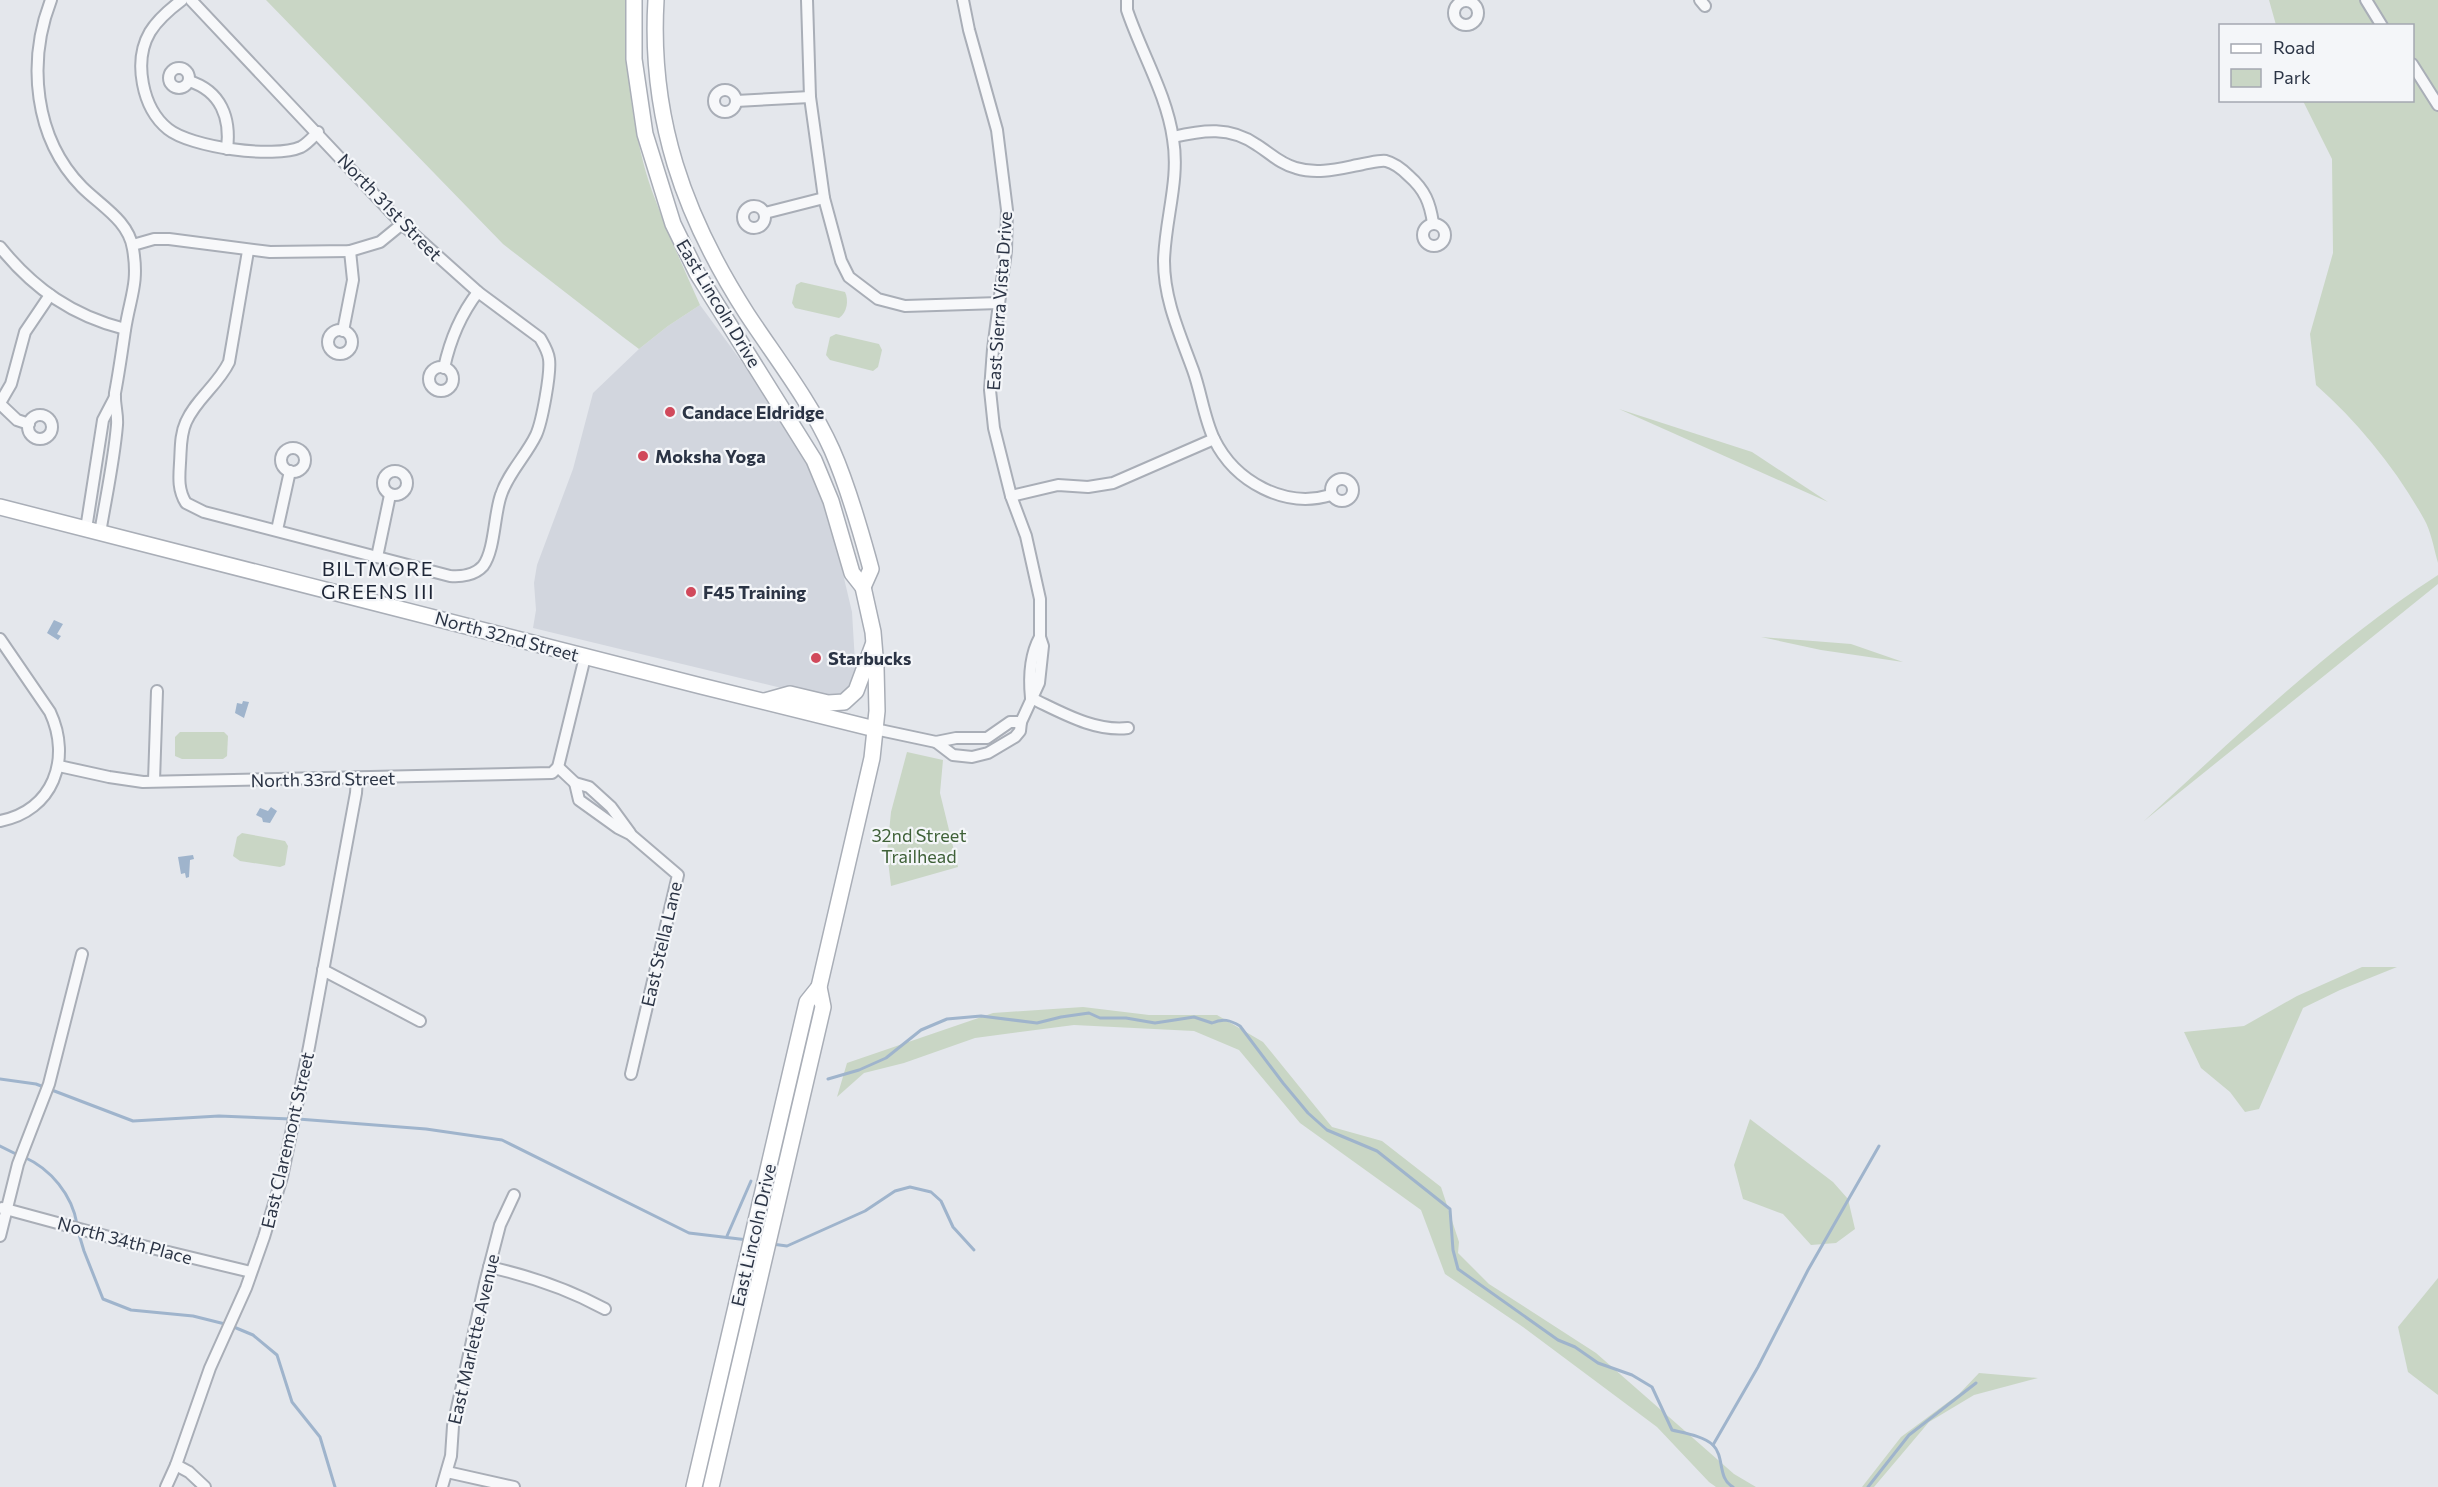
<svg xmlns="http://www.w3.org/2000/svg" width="2438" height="1487" viewBox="0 0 2438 1487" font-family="Commissioner,sans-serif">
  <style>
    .built { fill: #d2d6de }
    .green { fill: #c9d6c5 }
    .water { fill: #9fb4cc }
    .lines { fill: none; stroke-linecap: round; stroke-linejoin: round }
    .stream { stroke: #9fb4cc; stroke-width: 3 }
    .street-casing { stroke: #a9aeb7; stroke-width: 14 }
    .secondary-casing { stroke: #a9aeb7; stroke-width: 18 }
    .street { stroke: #f7f8fa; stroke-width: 10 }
    .secondary { stroke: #fff; stroke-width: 15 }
    .poi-dot { fill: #d1495b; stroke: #f4f6f9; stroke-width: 2 }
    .labels { text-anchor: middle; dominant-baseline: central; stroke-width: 4.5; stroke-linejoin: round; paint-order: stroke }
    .street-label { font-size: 18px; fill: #2b3445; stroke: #f4f6f9 }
    .poi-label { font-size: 18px; font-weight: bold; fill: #2b3445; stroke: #f4f6f9; text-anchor: start }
    .park-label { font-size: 18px; fill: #3f6138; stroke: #f4f6f9 }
    .neighbourhood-label { font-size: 20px; letter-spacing: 1.5px; fill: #1d2536; stroke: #f4f6f9 }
  </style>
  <rect width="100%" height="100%" fill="#e4e7ec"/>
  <polygon class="built" points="700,305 780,414 801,451 821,499 834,536 852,612 856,679 851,692 831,700 533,628 536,610 534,583 537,565 573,469 593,393 639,349 668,326"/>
  <g class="green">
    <path d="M266,0H627C624,59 632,134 652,191C666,229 683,267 700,305L668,326L639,349L623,337L503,244Z"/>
    <path d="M2269,0H2438V563C2434,549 2431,531 2424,519C2396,469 2359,423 2316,385L2310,334L2333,253L2332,159L2303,101L2412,100V26L2276,25Z"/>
    <path d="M801,282L845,292C849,300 847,313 839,318L795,308L792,303L796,285Z"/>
    <polygon points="836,334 879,344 882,350 878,367 873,371 830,360 826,355 830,337"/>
    <polygon points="1619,409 1752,452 1828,502"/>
    <path d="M2438,575V584L2144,821C2238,735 2330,645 2438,575Z"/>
    <polygon points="1761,637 1851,644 1903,662 1821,650"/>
    <polygon points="180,732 224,732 228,736 227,756 223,759 182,759 175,756 175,737"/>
    <polygon points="907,752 943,760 940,793 958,867 891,886 887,852 891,812"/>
    <polygon points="242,833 285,841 288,846 285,865 280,867 240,861 233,856 237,837"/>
    <polygon points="2362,967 2397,967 2340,990 2303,1008 2259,1109 2245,1112 2230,1092 2201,1068 2184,1032 2244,1026 2297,996"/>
    <polygon points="1083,1007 1149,1015 1217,1015 1263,1042 1332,1127 1382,1141 1441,1187 1459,1242 1458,1253 1489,1284 1596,1353 1734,1474 1756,1487 1716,1487 1709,1482 1657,1427 1523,1327 1445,1274 1421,1210 1300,1123 1239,1050 1194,1031 1074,1025 975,1038 904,1063 864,1073 837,1097 847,1063 993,1013"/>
    <polygon points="1750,1119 1833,1182 1848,1199 1855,1229 1836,1243 1811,1245 1783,1214 1743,1199 1734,1165"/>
    <polygon points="2438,1278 2438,1395 2408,1372 2398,1327"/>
    <polygon points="1979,1373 2038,1378 1974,1395 1929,1422 1874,1487 1862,1487 1901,1437 1959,1394"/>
  </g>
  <g class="water">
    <polygon points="54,620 63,624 57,634 61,636 58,640 47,633"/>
    <polygon points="243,701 249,702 244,718 235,713 237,703 242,704"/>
    <polygon points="271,807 277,811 270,823 263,822 262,818 256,815 260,808 268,811"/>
    <polygon points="193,855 194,859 190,860 189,877 186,878 185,873 181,874 178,857"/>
  </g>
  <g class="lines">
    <g class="stream">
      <polyline points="0,1079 36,1084 133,1121 219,1116 291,1119"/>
      <path d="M828,1079L859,1070L886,1058L921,1030L947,1019L981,1016L1037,1023L1061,1017L1089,1013L1100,1018H1126L1155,1023L1194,1017L1212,1023C1223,1018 1230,1020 1240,1026L1283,1083L1308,1113L1327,1130L1377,1151L1450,1209L1453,1250L1458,1269L1558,1340L1575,1347L1598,1363L1632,1375L1652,1387L1672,1430C1684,1433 1703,1436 1713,1445C1725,1457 1717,1478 1733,1487"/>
      <polyline points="298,1119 426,1129 502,1140 689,1233 748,1240"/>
      <polyline points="0,1146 18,1155"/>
      <path d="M24,1157C51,1169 72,1195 77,1224"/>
      <polyline points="78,1231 84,1251 103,1299 131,1310 193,1316 229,1325 253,1335 277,1355 292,1402 320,1437 335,1487"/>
      <polyline points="727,1236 751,1181"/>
      <polyline points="772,1244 787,1246 865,1211 895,1191 910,1187 931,1192 941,1201 953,1227 974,1250"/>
      <polyline points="1713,1445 1758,1367 1808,1270 1879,1146"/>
      <polyline points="1868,1487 1909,1435 1976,1383"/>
    </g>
    <defs>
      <g id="street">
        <path d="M51,0C27,62 34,138 82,187C101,206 129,221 133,249C139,284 130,297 125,330C122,351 119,372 115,393C114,403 118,414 117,425C114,461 106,497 100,533"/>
        <path d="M182,0C170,9 158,19 150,32C133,61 142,108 168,129C190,147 274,159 301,147C307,144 313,137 318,132"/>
        <path d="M191,0L402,224L478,292L540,338C544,345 548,351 549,359C551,373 542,422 536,435C526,456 508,473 501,495C494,514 495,550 483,566C475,575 461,577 450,576L204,512L186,503C178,490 179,478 180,463C181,449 180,435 186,422C196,399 218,385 229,362L248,251"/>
        <polyline points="807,0 810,97 824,198 841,261 849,277 878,299 905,306 999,303"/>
        <path d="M1127,0V10C1141,52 1167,95 1173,139C1180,180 1165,219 1164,261C1164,300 1180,334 1193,370C1201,392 1204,418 1214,439C1235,482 1285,509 1331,495"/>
        <polyline points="1700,0 1705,6"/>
        <polyline points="2366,0 2382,26"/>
        <circle cx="1466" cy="13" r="12"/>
        <polyline points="2412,64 2438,105"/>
        <circle cx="179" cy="78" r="10"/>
        <path d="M189,81C221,91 231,118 227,149"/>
        <circle cx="725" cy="101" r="11"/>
        <polyline points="736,101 810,97"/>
        <path d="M1173,137C1203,130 1230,126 1257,145C1270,153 1280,164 1296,168C1319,175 1341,168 1363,164C1370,163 1380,160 1386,161C1394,163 1404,171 1409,176C1425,190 1430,203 1433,223"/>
        <circle cx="754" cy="217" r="11"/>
        <polyline points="765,213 824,198"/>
        <circle cx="1434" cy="235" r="11"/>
        <polyline points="133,245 154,239 169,239 270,252 350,251 380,242 402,224"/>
        <path d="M0,247C34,289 73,316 125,329"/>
        <circle cx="340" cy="342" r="12"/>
        <polyline points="343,331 353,280 350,251"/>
        <circle cx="441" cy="379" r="12"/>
        <path d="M444,368C450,340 461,314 478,292"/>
        <polyline points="0,403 11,384 25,332 50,295"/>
        <polyline points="0,404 17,420 29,424"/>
        <circle cx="40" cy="427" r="12"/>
        <circle cx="293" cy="460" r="12"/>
        <circle cx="395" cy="483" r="12"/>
        <circle cx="1342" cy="490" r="11"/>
        <polyline points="1011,496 1058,485 1088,487 1113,483 1214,439"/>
        <polyline points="86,529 103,420 115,397"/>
        <polyline points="277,530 290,471"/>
        <polyline points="377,557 390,495"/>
        <path d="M0,639L50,712C72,759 53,811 0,821"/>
        <path d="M1031,698C1061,712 1094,732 1128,728"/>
        <path d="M1031,698C1029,678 1030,655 1040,637"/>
        <polyline points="875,729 936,742 956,738 987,738 1010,722 1021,722"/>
        <polyline points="936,742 953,755 972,757 988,753 1015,737 1020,731 1021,722 1039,683 1043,646 1040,637 1040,599 1026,536 1011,496 994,428 990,390 993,349 1006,251 1007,210 997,130 969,30 963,0"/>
        <polyline points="59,766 109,777 143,782 552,773 558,767 585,657"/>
        <polyline points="558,767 575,783 589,787 611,807 630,833"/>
        <polyline points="154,781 157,691"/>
        <polyline points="575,783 579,800 618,828 630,834 678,875 631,1074"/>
        <polyline points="323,970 420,1021"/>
        <polyline points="2,1208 135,1244 251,1272"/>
        <polyline points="0,1236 18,1164 49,1084 82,954"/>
        <path d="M489,1267C530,1276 568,1289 605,1309"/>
        <polyline points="176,1465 189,1472 205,1487"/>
        <polyline points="447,1472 514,1487"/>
        <polyline points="166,1487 176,1465 210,1368 246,1288 264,1237 282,1177 309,1047 356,793 357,778"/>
        <polyline points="442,1487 451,1456 453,1426 485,1283 500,1225 514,1195"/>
      </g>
      <g id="secondary">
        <polyline points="634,0 634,59 645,134 673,224 697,273 814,460 831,501 852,573 863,587 873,632 876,668 877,711 872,758 819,987 823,1007 711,1487"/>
        <path d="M656,0C649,118 684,216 747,314C776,358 810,401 832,450C847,484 858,522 868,558L871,569L863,587"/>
        <polyline points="0,507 701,686 875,729"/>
        <polyline points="765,701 790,694 828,703 844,702 856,691 873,645"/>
        <polyline points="694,1487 807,1002 819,987"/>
      </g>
    </defs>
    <use href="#street" class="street-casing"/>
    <use href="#secondary" class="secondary-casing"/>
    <use href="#street" class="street"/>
    <use href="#secondary" class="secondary"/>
  </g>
  <g class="poi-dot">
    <circle cx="670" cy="412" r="6"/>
    <circle cx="643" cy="456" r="6"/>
    <circle cx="691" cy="592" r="6"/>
    <circle cx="816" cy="658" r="6"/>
  </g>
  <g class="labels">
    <g class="street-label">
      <text transform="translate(390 207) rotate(46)">North 31st Street</text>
      <text transform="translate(999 301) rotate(-86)">East Sierra Vista Drive</text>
      <text transform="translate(719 303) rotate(59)">East Lincoln Drive</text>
      <text transform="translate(507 636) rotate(15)">North 32nd Street</text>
      <text transform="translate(323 779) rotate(-1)">North 33rd Street</text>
      <text transform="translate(661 944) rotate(-77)">East Stella Lane</text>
      <text transform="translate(287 1140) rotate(-77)">East Claremont Street</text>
      <text transform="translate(753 1235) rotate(-77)">East Lincoln Drive</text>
      <text transform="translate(125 1240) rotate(15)">North 34th Place</text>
      <text transform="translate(473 1339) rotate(-77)">East Marlette Avenue</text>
    </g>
    <g class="poi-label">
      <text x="682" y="412">Candace Eldridge</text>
      <text x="655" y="456">Moksha Yoga</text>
      <text x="703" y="592">F45 Training</text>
      <text x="828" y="658">Starbucks</text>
    </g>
    <g class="park-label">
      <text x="919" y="835">32nd Street<tspan x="919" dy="21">Trailhead</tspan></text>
    </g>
    <g class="neighbourhood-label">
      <text x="378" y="568">BILTMORE<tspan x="378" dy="23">GREENS III</tspan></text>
    </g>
  </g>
  <rect x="2219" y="24" width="195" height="78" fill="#f4f6f9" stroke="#a4a8b1" stroke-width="1.5"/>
  <rect x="2231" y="44" width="30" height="9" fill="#ffffff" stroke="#a4a8b1" stroke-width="1.5"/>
  <text x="2273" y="54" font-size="18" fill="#2b3445">Road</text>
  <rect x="2231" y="69" width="30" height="18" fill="#c9d6c5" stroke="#a4a8b1" stroke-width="1.5"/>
  <text x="2273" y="84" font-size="18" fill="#2b3445">Park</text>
</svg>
